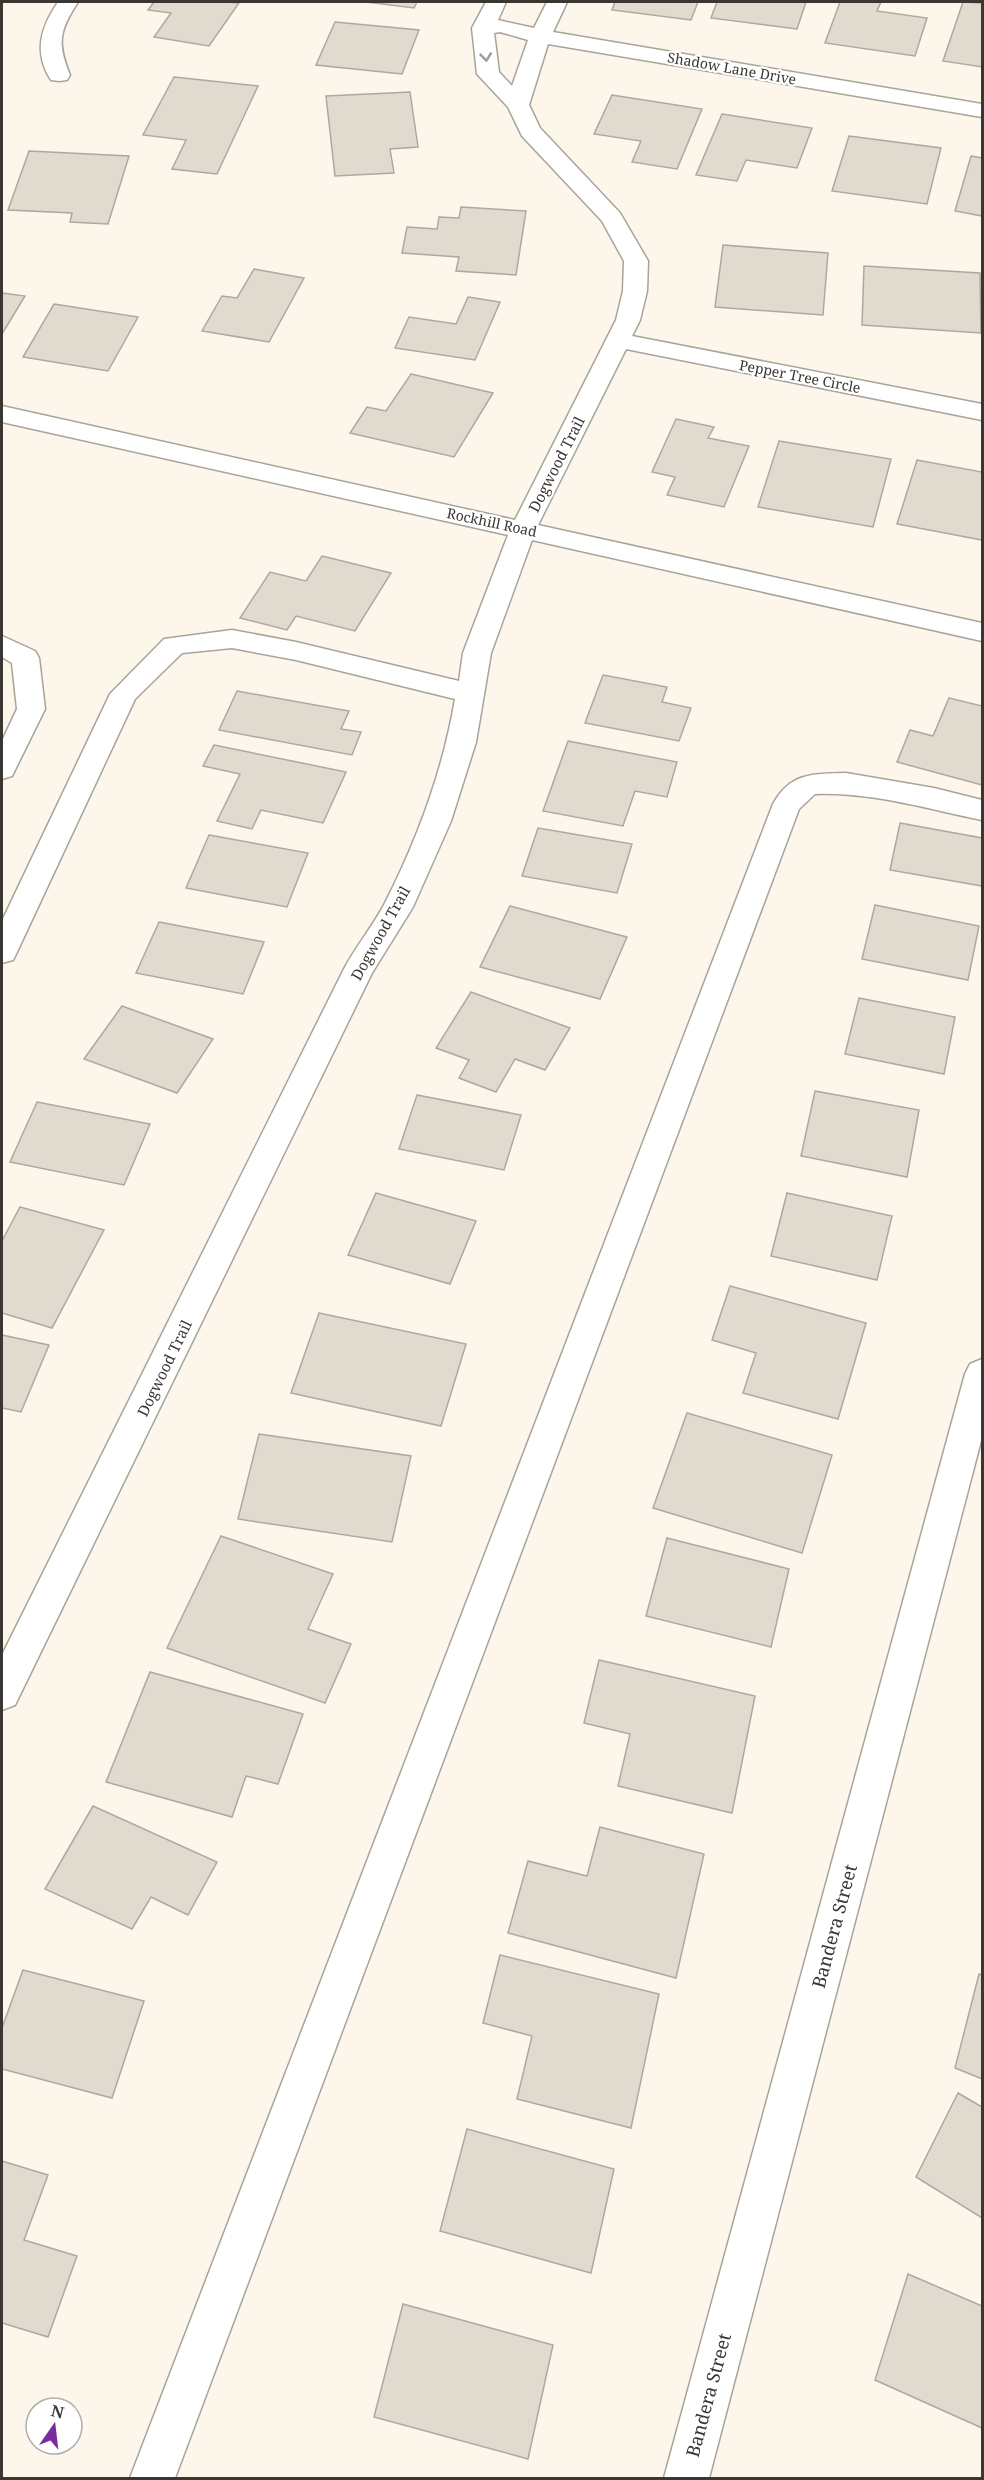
<svg xmlns="http://www.w3.org/2000/svg" width="984" height="2480" viewBox="0 0 984 2480" font-family="'Noto Serif',serif">
  <style>
    .building { fill: #e0dacf; stroke: #aea99e; stroke-width: 1.5 }
    .lines { fill: none; stroke-linecap: round; stroke-linejoin: round }
    .minor-casing { stroke: #a9a49a; stroke-width: 3 }
    .minor { fill: #fff; fill-rule: evenodd }
    .oneway { stroke: #9c9b99 }
    .labels { text-anchor: middle; dominant-baseline: central; stroke-width: 4.5; stroke-linejoin: round; paint-order: stroke }
    .far-street-label { font-size: 14px; fill: #3a3733; stroke: #fff }
    .street-label { font-size: 15px; fill: #3a3733; stroke: #fff }
    .near-street-label { font-size: 18px; fill: #3a3733; stroke: #fff }
  </style>
  <rect width="100%" height="100%" fill="#fcf6eb"/>
  <g class="building">
    <polygon points="154,2 228,2 239,3 209,46 154,37 171,13 148,10"/>
    <polygon points="366,2 417,2 414,8"/>
    <polygon points="615,2 698,2 691,20 612,10"/>
    <polygon points="717,2 806,2 797,29 711,18"/>
    <polygon points="840,2 881,2 877,11 927,18 915,56 825,43"/>
    <polygon points="963,2 982,3 982,67 943,61"/>
    <polygon points="335,22 419,30 402,74 316,65"/>
    <polygon points="174,77 258,86 217,174 172,169 186,140 143,135"/>
    <polygon points="410,92 418,147 390,149 394,173 335,176 326,96"/>
    <polygon points="612,95 702,109 677,169 632,162 641,141 594,134"/>
    <polygon points="722,114 812,128 797,168 746,160 737,181 696,175"/>
    <polygon points="849,136 941,148 927,204 832,191"/>
    <polygon points="29,151 129,156 108,224 70,222 72,213 8,210"/>
    <polygon points="971,156 982,158 982,216 955,211"/>
    <polygon points="461,207 526,211 516,275 456,271 459,257 402,253 407,227 437,229 439,217 459,218"/>
    <polygon points="723,245 828,253 823,315 715,307"/>
    <polygon points="864,266 980,273 981,333 862,325"/>
    <polygon points="254,269 304,278 269,342 202,331 222,296 237,298"/>
    <polygon points="2,293 25,296 2,334"/>
    <polygon points="468,297 500,302 475,360 395,348 409,317 456,324"/>
    <polygon points="54,304 138,317 108,371 23,357"/>
    <polygon points="411,374 493,393 454,457 350,433 367,407 386,411"/>
    <polygon points="676,419 714,427 708,438 749,446 724,507 667,495 675,477 652,472"/>
    <polygon points="779,441 891,459 873,527 758,507"/>
    <polygon points="917,460 982,472 982,540 897,524"/>
    <polygon points="322,556 391,573 355,631 296,616 287,630 240,618 270,572 306,581"/>
    <polygon points="603,675 667,687 662,702 691,708 679,741 585,723"/>
    <polygon points="237,691 349,711 341,729 361,732 352,755 219,730"/>
    <polygon points="949,698 982,706 982,785 897,762 910,730 933,736"/>
    <polygon points="568,741 677,762 667,797 635,791 623,826 543,811"/>
    <polygon points="214,745 346,772 323,823 261,810 252,829 217,821 240,774 203,766"/>
    <polygon points="900,823 982,838 982,886 890,870"/>
    <polygon points="538,828 632,844 617,893 522,876"/>
    <polygon points="209,835 308,853 287,907 186,888"/>
    <polygon points="875,905 979,926 968,980 862,959"/>
    <polygon points="510,906 627,937 600,999 480,967"/>
    <polygon points="159,922 264,942 243,994 136,973"/>
    <polygon points="471,992 570,1028 545,1070 515,1059 496,1092 459,1078 469,1060 436,1048"/>
    <polygon points="859,998 955,1017 944,1074 845,1054"/>
    <polygon points="122,1006 213,1039 177,1093 84,1059"/>
    <polygon points="815,1091 919,1110 907,1177 801,1156"/>
    <polygon points="417,1095 521,1115 504,1170 399,1149"/>
    <polygon points="37,1102 150,1124 124,1185 10,1162"/>
    <polygon points="376,1193 476,1221 450,1284 348,1255"/>
    <polygon points="787,1193 892,1216 877,1280 771,1256"/>
    <polygon points="20,1207 104,1230 52,1328 2,1313 2,1241"/>
    <polygon points="730,1286 866,1323 838,1419 743,1393 756,1353 712,1340"/>
    <polygon points="319,1313 466,1344 441,1426 291,1393"/>
    <polygon points="2,1335 49,1345 21,1412 2,1408"/>
    <polygon points="687,1413 832,1455 802,1553 653,1508"/>
    <polygon points="259,1434 411,1456 392,1542 238,1519"/>
    <polygon points="221,1536 333,1574 308,1629 351,1644 325,1703 167,1648"/>
    <polygon points="667,1538 789,1569 771,1647 646,1616"/>
    <polygon points="599,1660 755,1696 732,1813 618,1786 630,1734 584,1723"/>
    <polygon points="150,1672 303,1714 278,1784 246,1776 232,1817 106,1782"/>
    <polygon points="93,1806 217,1862 188,1915 151,1897 132,1929 45,1889"/>
    <polygon points="600,1827 704,1854 676,1978 508,1933 528,1861 587,1876"/>
    <polygon points="500,1955 659,1994 631,2128 517,2099 532,2036 483,2023"/>
    <polygon points="23,1970 144,2001 112,2098 2,2069 2,2028"/>
    <polygon points="979,1974 982,1975 982,2079 955,2068"/>
    <polygon points="958,2093 982,2107 982,2218 916,2177"/>
    <polygon points="467,2129 614,2169 591,2273 440,2231"/>
    <polygon points="2,2161 48,2175 24,2240 77,2256 48,2337 2,2323"/>
    <polygon points="908,2274 982,2306 982,2428 875,2380"/>
    <polygon points="403,2304 553,2345 528,2459 374,2417"/>
  </g>
  <g class="lines">
    <defs>
      <g id="minor">
        <path d="M58,2H78C59,31 57,43 70,75L67,80L59,81L51,80C33,52 41,27 58,2Z"/>
        <path d="M486,2H506L498,20L534,28L547,2H567L553,32L982,104V117L548,44L529,105L540,128L620,213L648,261L647,291L640,320L632,336L982,404V420L626,349L538,525L982,623V641L532,540L491,653L476,742L451,821L413,907L372,973L15,1705L2,1710V1655L344,969C356,946 373,926 385,903C418,838 443,770 455,699L296,660L232,648L182,653L135,699L17,952L13,960L2,963V921L110,694L164,639L232,630L296,642L459,681L463,653L508,535L2,422V406L515,520L616,320L623,291L624,261L602,221L522,136L508,107L477,74L472,28ZM500,32L528,40L512,86L499,72L494,33Z"/>
        <polygon points="2,636 35,651 39,658 45,709 12,776 2,779 2,741 17,709 12,663 2,657"/>
        <path d="M846,773L934,788L982,800V820C927,809 873,792 815,794L799,809L175,2478H130L773,804C791,772 813,774 846,773Z"/>
        <polygon points="982,1359 982,1437 709,2478 664,2478 965,1374 970,1364"/>
      </g>
    </defs>
    <use href="#minor" class="minor-casing"/>
    <use href="#minor" class="minor"/>
  </g>
  <defs><path id="oneway-chevron" d="M-2-3.5L2.5 0L-2 3.5" fill="none" stroke-width="1.6" stroke-linecap="round" stroke-linejoin="round" transform="scale(1.5)"/></defs>
  <use class="oneway" href="#oneway-chevron" transform="translate(486 57) rotate(84)"/>
  <g class="labels">
    <g class="far-street-label">
      <text transform="translate(732 68) rotate(10)">Shadow Lane Drive</text>
      <text transform="translate(800 376) rotate(11)">Pepper Tree Circle</text>
      <text transform="translate(492 522) rotate(12)">Rockhill Road</text>
    </g>
    <g class="street-label">
      <text transform="translate(556 464) rotate(-63)">Dogwood Trail</text>
      <text transform="translate(380 933) rotate(-61)">Dogwood Trail</text>
      <text transform="translate(164 1368) rotate(-64)">Dogwood Trail</text>
    </g>
    <g class="near-street-label">
      <text transform="translate(834 1926) rotate(-75)">Bandera Street</text>
      <text transform="translate(708 2395) rotate(-75)">Bandera Street</text>
    </g>
  </g>
  <rect width="984" height="2480" fill="none" stroke="#3a3733" stroke-width="6"/>
  <g transform="translate(54 2426) rotate(14)"><circle r="28" fill="#ffffff" stroke="#b0afad" stroke-width="1.5"/>
  <path d="M0-4.5L10 22L0 15L-10 22Z" fill="#782c9d"/>
  <text y="-9" font-size="16" font-weight="bold" text-anchor="middle" fill="#3a3733">N</text>
  </g>
</svg>
